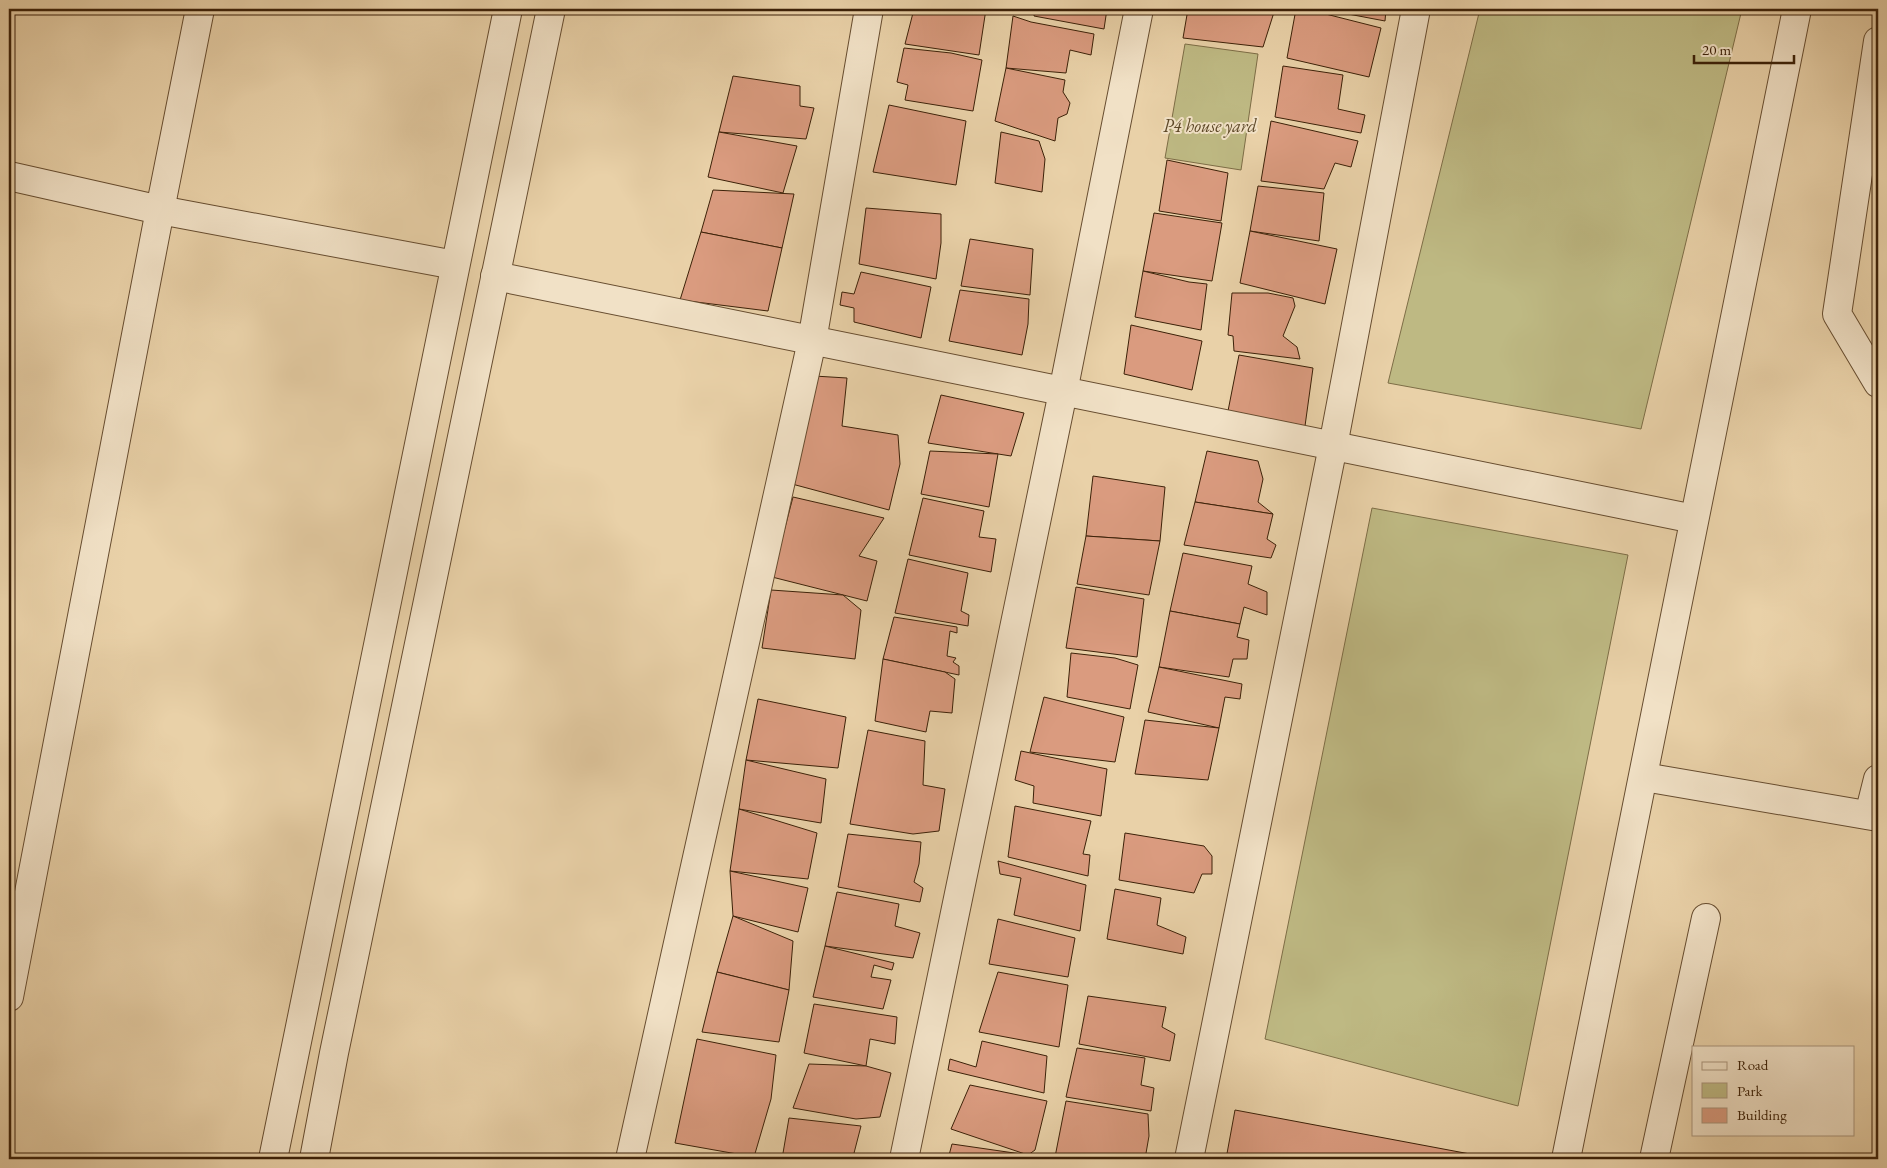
<svg xmlns="http://www.w3.org/2000/svg" width="1887" height="1168" viewBox="0 0 1887 1168" font-family="'EB Garamond',serif">
  <style>
    .green { fill: #beb983; stroke: #7d6d46 }
    .building { fill: #da9b7f; stroke: #3c2108 }
    .lines { fill: none; stroke-linecap: round; stroke-linejoin: round }
    .minor-casing { stroke: #674d30; stroke-width: 30 }
    .minor { stroke: #f1e1c6; stroke-width: 28 }
    .labels { text-anchor: middle; dominant-baseline: central; stroke-width: 4; stroke-linejoin: round; paint-order: stroke }
    .park-label { font-size: 18px; font-style: italic; fill: #5c4727; stroke: #f1e1c6 }
  </style>
  <rect width="100%" height="100%" fill="#e9d1a8"/>
  <filter id="stains"><feTurbulence type="fractalNoise" baseFrequency=".004" numOctaves="4"/><feColorMatrix values="0 0 0 0 .2 0 0 0 0 .09 0 0 0 0 .02 0 0 0 .5 -.17"/></filter>
  <radialGradient id="worn" r=".72"><stop offset=".6" stop-color="#630" stop-opacity="0"/><stop offset="1" stop-color="#630" stop-opacity=".3"/></radialGradient>
  <g class="green">
    <polygon points="1480,9 1742,9 1641,429 1388,383"/>
    <polygon points="1185,44 1258,54 1241,170 1165,158"/>
    <polygon points="1372,508 1628,555 1518,1106 1265,1039"/>
  </g>
  <g class="building">
    <polygon points="914,9 986,9 979,55 905,44"/>
    <polygon points="1035,9 1107,9 1104,29 1034,16"/>
    <polygon points="1188,9 1275,9 1263,47 1183,38"/>
    <polygon points="1296,9 1306,9 1381,28 1369,77 1287,58"/>
    <polygon points="1322,9 1386,9 1385,21"/>
    <polygon points="1013,16 1031,22 1094,34 1091,55 1070,50 1066,73 1006,68"/>
    <polygon points="904,48 951,53 982,60 973,111 905,100 908,85 897,82"/>
    <polygon points="1283,66 1343,75 1338,109 1365,115 1361,133 1275,117"/>
    <polygon points="1006,68 1065,80 1063,92 1070,103 1067,114 1058,118 1055,141 995,121"/>
    <polygon points="733,76 800,86 800,106 814,108 806,139 719,132"/>
    <polygon points="889,105 966,121 956,185 873,172"/>
    <polygon points="1271,121 1358,141 1351,167 1335,163 1324,189 1261,181"/>
    <polygon points="719,132 797,146 783,193 708,177"/>
    <polygon points="1001,132 1039,141 1045,159 1042,192 995,183"/>
    <polygon points="1167,160 1228,173 1221,221 1159,211"/>
    <polygon points="1258,186 1324,193 1319,241 1250,231"/>
    <polygon points="713,190 794,194 782,248 701,232"/>
    <polygon points="866,208 941,214 941,243 936,279 859,264"/>
    <polygon points="1154,213 1222,223 1212,281 1143,271"/>
    <polygon points="1250,231 1337,249 1325,304 1240,283"/>
    <polygon points="701,232 782,248 768,311 680,300"/>
    <polygon points="970,239 1033,249 1030,295 961,286"/>
    <polygon points="1143,271 1189,282 1207,284 1201,330 1135,317"/>
    <polygon points="861,272 931,287 921,338 854,322 854,308 840,305 842,292 854,294"/>
    <polygon points="960,290 1029,299 1028,324 1022,355 949,341"/>
    <polygon points="1232,293 1268,293 1293,298 1295,306 1283,336 1297,347 1300,359 1234,351 1233,336 1228,335"/>
    <polygon points="1131,325 1202,341 1192,390 1124,374"/>
    <polygon points="1239,355 1313,368 1305,426 1228,411"/>
    <polygon points="814,376 847,378 842,426 898,435 900,464 889,510 792,484"/>
    <polygon points="941,395 1024,413 1011,456 928,443"/>
    <polygon points="930,451 998,454 989,507 921,494"/>
    <polygon points="1207,451 1258,461 1263,479 1258,502 1273,514 1195,502"/>
    <polygon points="1093,476 1165,487 1160,541 1086,536"/>
    <polygon points="793,497 884,518 859,556 877,561 867,601 772,577"/>
    <polygon points="923,498 984,511 979,537 996,539 991,572 909,555"/>
    <polygon points="1195,502 1273,514 1267,539 1276,545 1271,558 1184,545"/>
    <polygon points="1086,536 1160,541 1149,595 1077,584"/>
    <polygon points="1183,553 1252,566 1248,584 1267,592 1267,615 1244,607 1240,624 1170,611"/>
    <polygon points="908,559 968,573 961,611 969,615 968,626 895,613"/>
    <polygon points="1076,587 1144,599 1137,657 1066,648"/>
    <polygon points="771,590 843,595 861,610 855,659 762,648"/>
    <polygon points="1170,611 1240,624 1237,637 1249,640 1247,659 1233,659 1229,677 1159,667"/>
    <polygon points="894,617 957,627 957,633 950,631 947,656 956,658 953,662 959,666 959,675 883,659"/>
    <polygon points="1071,653 1115,658 1138,665 1130,709 1067,697"/>
    <polygon points="883,659 945,672 955,679 952,713 930,711 926,732 875,721"/>
    <polygon points="1159,667 1242,684 1240,699 1225,697 1219,728 1148,712"/>
    <polygon points="1044,697 1124,717 1115,762 1030,752"/>
    <polygon points="758,699 846,717 838,768 746,760"/>
    <polygon points="1145,720 1219,728 1208,780 1135,774"/>
    <polygon points="868,730 925,741 923,785 945,789 939,831 913,834 850,824"/>
    <polygon points="1021,751 1107,769 1101,816 1033,803 1034,786 1015,780"/>
    <polygon points="746,760 826,779 821,823 739,809"/>
    <polygon points="1015,806 1091,821 1083,854 1090,855 1088,876 1008,857"/>
    <polygon points="739,809 817,833 808,879 730,871"/>
    <polygon points="1125,833 1204,846 1212,856 1212,874 1202,874 1194,893 1119,880"/>
    <polygon points="848,834 921,842 919,864 914,882 923,888 920,902 838,887"/>
    <polygon points="998,861 1086,885 1080,931 1014,915 1021,878 1000,874"/>
    <polygon points="730,871 808,888 798,932 733,916"/>
    <polygon points="1115,889 1161,898 1157,925 1186,937 1183,954 1107,939"/>
    <polygon points="837,892 899,904 895,926 920,933 913,958 825,946"/>
    <polygon points="733,916 793,941 789,990 717,972"/>
    <polygon points="998,919 1075,938 1068,977 989,964"/>
    <polygon points="825,946 894,963 892,970 874,965 871,977 891,980 883,1009 813,997"/>
    <polygon points="717,972 789,990 779,1042 702,1032"/>
    <polygon points="998,972 1068,985 1059,1047 979,1032"/>
    <polygon points="1088,996 1166,1007 1162,1027 1175,1034 1170,1061 1079,1044"/>
    <polygon points="814,1004 897,1017 895,1044 870,1039 866,1066 804,1053"/>
    <polygon points="697,1039 776,1055 771,1099 754,1157 675,1143"/>
    <polygon points="982,1041 1047,1056 1044,1093 948,1070 950,1059 976,1067"/>
    <polygon points="1077,1048 1145,1058 1141,1085 1154,1088 1151,1111 1066,1097"/>
    <polygon points="809,1064 866,1066 891,1073 880,1117 856,1119 793,1108"/>
    <polygon points="970,1085 1047,1101 1035,1150 1028,1155 951,1129"/>
    <polygon points="1066,1101 1148,1114 1149,1136 1145,1159 1067,1159 1055,1157"/>
    <polygon points="1235,1110 1486,1157 1486,1159 1226,1159"/>
    <polygon points="789,1118 861,1126 853,1157 863,1159 782,1159"/>
    <polygon points="952,1144 1028,1155 1027,1159 948,1159"/>
  </g>
  <g class="lines">
    <defs>
      <g id="minor">
        <polyline points="1878,41 1837,314 1878,383"/>
        <polyline points="9,176 160,210 455,265"/>
        <polyline points="495,276 1694,519"/>
        <polyline points="1644,777 1878,817"/>
        <polyline points="1869,815 1878,779"/>
        <polyline points="9,997 160,210 200,9"/>
        <polyline points="273,1159 508,9"/>
        <polyline points="314,1159 334,1053 551,9"/>
        <polyline points="630,1159 812,341 869,9"/>
        <polyline points="904,1159 1063,392 1139,9"/>
        <polyline points="1189,1159 1333,446 1416,9"/>
        <polyline points="1566,1159 1797,9"/>
        <polyline points="1654,1159 1706,918"/>
      </g>
    </defs>
    <use href="#minor" class="minor-casing"/>
    <use href="#minor" class="minor"/>
  </g>
  <g class="labels">
    <g class="park-label">
      <text x="1210" y="125">P4 house yard</text>
    </g>
  </g>
  <rect width="1887" height="1168" fill="none" stroke="#e9d1a8" stroke-width="30"/>
  <rect x="10" y="10" width="1867" height="1148" fill="none" stroke="#3c2108" stroke-width="2.5"/>
  <rect x="15" y="15" width="1857" height="1138" fill="none" stroke="#3c2108"/>
  <rect x="1692" y="1046" width="162" height="90" fill="#f1e1c6" stroke="#a9947a"/>
  <rect x="1702" y="1062" width="25" height="8" fill="#f1e1c6" stroke="#a9947a"/>
  <text x="1737" y="1070" font-size="15" fill="#3c2108">Road</text>
  <rect x="1702" y="1083" width="25" height="15" fill="#beb983" stroke="#a9947a"/>
  <text x="1737" y="1096" font-size="15" fill="#3c2108">Park</text>
  <rect x="1702" y="1108" width="25" height="15" fill="#da9b7f" stroke="#a9947a"/>
  <text x="1737" y="1120" font-size="15" fill="#3c2108">Building</text>
  <path d="M1694 55v8h100v-8" fill="none" stroke="#3c2108" stroke-width="2.5"/>
  <text x="1702" y="55" font-size="15" fill="#3c2108" stroke="#f1e1c6" stroke-width="4" paint-order="stroke">20 m</text>
  <rect width="100%" height="100%" filter="url(#stains)"/>
  <rect width="100%" height="100%" fill="url(#worn)"/>
</svg>
